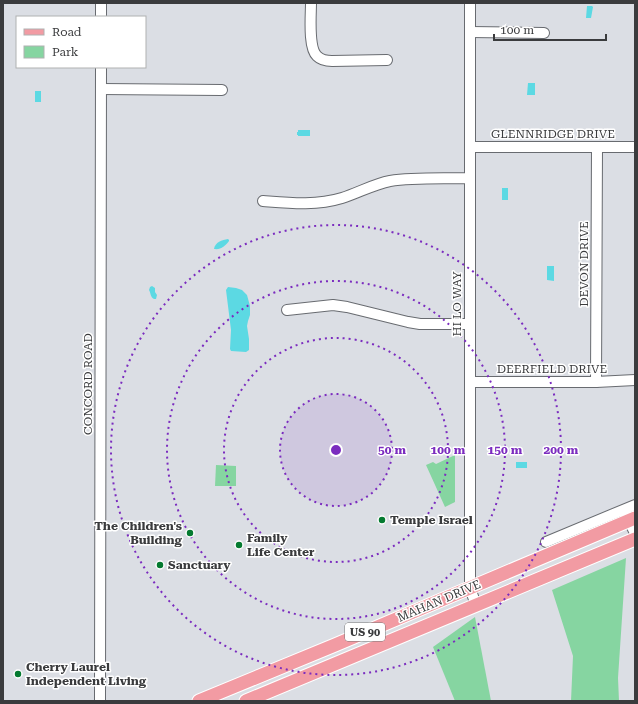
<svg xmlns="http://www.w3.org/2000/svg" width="638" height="704" viewBox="0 0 638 704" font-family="'Roboto Serif',serif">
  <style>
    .green { fill: #86d5a1 }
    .water { fill: #5cd9e3 }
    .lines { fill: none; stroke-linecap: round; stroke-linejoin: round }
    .minor-casing { stroke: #686b70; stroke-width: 12 }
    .major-casing { stroke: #fff; stroke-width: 15 }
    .minor { stroke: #fff; stroke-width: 10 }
    .major { stroke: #f29ba3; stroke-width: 13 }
    .ring { fill: none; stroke: #7b2cbf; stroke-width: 2; stroke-dasharray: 2 4 }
    .poi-dot { fill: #047a30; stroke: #fff; stroke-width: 1.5 }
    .labels { text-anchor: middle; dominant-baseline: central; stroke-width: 3; stroke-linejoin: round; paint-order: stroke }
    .shield { fill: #fff; stroke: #757677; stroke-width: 1 }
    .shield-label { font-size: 11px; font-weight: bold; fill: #3a3b3d }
    .street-label { font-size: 12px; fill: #3a3b3d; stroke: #fff }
    .poi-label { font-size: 12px; font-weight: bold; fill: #3a3b3d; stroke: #fff; text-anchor: start }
    .centre { fill: #7b2cbf; stroke: #fff; stroke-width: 2 }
    .ring-label { font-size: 12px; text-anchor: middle; font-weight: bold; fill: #7b2cbf; stroke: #fff; stroke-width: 3; stroke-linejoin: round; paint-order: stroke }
  </style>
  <rect width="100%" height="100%" fill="#dbdee4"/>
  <g class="green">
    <polygon points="455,455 455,502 445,507 426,465 433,462 436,464"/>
    <polygon points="216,465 236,466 236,486 215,486"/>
    <polygon points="626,558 618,678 619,701 571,701 573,656 552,590"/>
    <polygon points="475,617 491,701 455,701 433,647"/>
  </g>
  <g class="water">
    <polygon points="587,6 592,6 593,7 591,18 586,18"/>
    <polygon points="528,83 535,83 535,95 527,95"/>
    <rect x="35" y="91" width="6" height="11"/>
    <polygon points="298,130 310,130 310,136 298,136 298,135 297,135 297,132 298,132"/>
    <rect x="502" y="188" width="6" height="12"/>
    <path d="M228,239L229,240V241C225,246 221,250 214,249C215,242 222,240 228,239Z"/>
    <polygon points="547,266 554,266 554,281 547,280"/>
    <path d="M152,286L155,288V292L157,295L156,299H154C150,297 151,293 149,290L150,287Z"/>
    <polygon points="228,287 236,288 242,290 247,295 250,306 250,315 248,321 247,326 249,339 249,350 246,352 231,351 230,349 231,330 226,290"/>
    <rect x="516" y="462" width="11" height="6"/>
  </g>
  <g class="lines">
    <defs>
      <g id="minor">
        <path d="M311,3C311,15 308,48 317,56C321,60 326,61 332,61L387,60"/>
        <polyline points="470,3 470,588 476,605"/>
        <polyline points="101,17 101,3"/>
        <polyline points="470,32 544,33"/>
        <polyline points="101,89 222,90"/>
        <polyline points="470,147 635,147"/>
        <path d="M263,201C289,203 316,206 342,198C358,193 374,184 390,181C415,177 445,179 470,178"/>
        <polyline points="287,310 333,305 347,307 408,322 420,324 470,324"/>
        <polyline points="470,382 596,382 635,380"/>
        <polyline points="596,382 597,147"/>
        <polyline points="626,515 635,533"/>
        <polyline points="546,542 635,505"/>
        <polyline points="100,701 101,67"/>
      </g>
      <g id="major">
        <polyline points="199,701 335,645 635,518"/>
        <polyline points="246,701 635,539"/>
      </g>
    </defs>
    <use href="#minor" class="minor-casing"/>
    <use href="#major" class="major-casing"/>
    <use href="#minor" class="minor"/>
    <use href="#major" class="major"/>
  </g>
  <circle cx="336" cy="450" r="56" fill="#7b2cbf" fill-opacity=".12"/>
  <g class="ring">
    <circle cx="336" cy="450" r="56"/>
    <circle cx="336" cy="450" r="112"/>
    <circle cx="336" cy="450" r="169"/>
    <circle cx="336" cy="450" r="225"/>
  </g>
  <g class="poi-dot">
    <circle cx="382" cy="520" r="4"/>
    <circle cx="190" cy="533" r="4"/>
    <circle cx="239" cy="545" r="4"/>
    <circle cx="160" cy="565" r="4"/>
    <circle cx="18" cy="674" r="4"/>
  </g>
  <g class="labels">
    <rect class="shield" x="345" y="623" width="40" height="18" rx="3"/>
    <g class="shield-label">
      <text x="365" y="632">US 90</text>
    </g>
    <g class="street-label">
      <text x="553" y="134">GLENNRIDGE DRIVE</text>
      <text transform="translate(584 264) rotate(-90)">DEVON DRIVE</text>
      <text transform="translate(457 304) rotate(-90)">HI LO WAY</text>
      <text x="552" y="369">DEERFIELD DRIVE</text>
      <text transform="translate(88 384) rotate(-90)">CONCORD ROAD</text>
      <text transform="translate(439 601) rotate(-23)">MAHAN DRIVE</text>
    </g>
    <g class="poi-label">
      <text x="390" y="520">Temple Israel</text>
      <text x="182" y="526" text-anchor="end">The Children's<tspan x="182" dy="14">Building</tspan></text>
      <text x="247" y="538">Family<tspan x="247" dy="14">Life Center</tspan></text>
      <text x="168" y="565">Sanctuary</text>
      <text x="26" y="667">Cherry Laurel<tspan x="26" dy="14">Independent Living</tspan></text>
    </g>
  </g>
  <circle cx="336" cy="450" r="6" class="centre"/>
  <g class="ring-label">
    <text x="392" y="454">50 m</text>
    <text x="448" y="454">100 m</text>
    <text x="505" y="454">150 m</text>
    <text x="561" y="454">200 m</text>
  </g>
  <rect width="638" height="704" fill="none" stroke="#3a3b3d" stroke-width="8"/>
  <rect x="16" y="16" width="130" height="52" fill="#ffffff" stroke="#b0b1b1"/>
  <rect x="24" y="29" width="20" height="6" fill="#f29ba3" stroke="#b0b1b1"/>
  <text x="52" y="36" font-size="12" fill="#3a3b3d">Road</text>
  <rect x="24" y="46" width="20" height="12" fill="#86d5a1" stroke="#b0b1b1"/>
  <text x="52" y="56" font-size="12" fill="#3a3b3d">Park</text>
  <path d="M494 34v6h112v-6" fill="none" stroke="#3a3b3d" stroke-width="2"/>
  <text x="500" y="34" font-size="12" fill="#3a3b3d" stroke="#ffffff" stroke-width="3" paint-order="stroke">100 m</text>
</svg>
